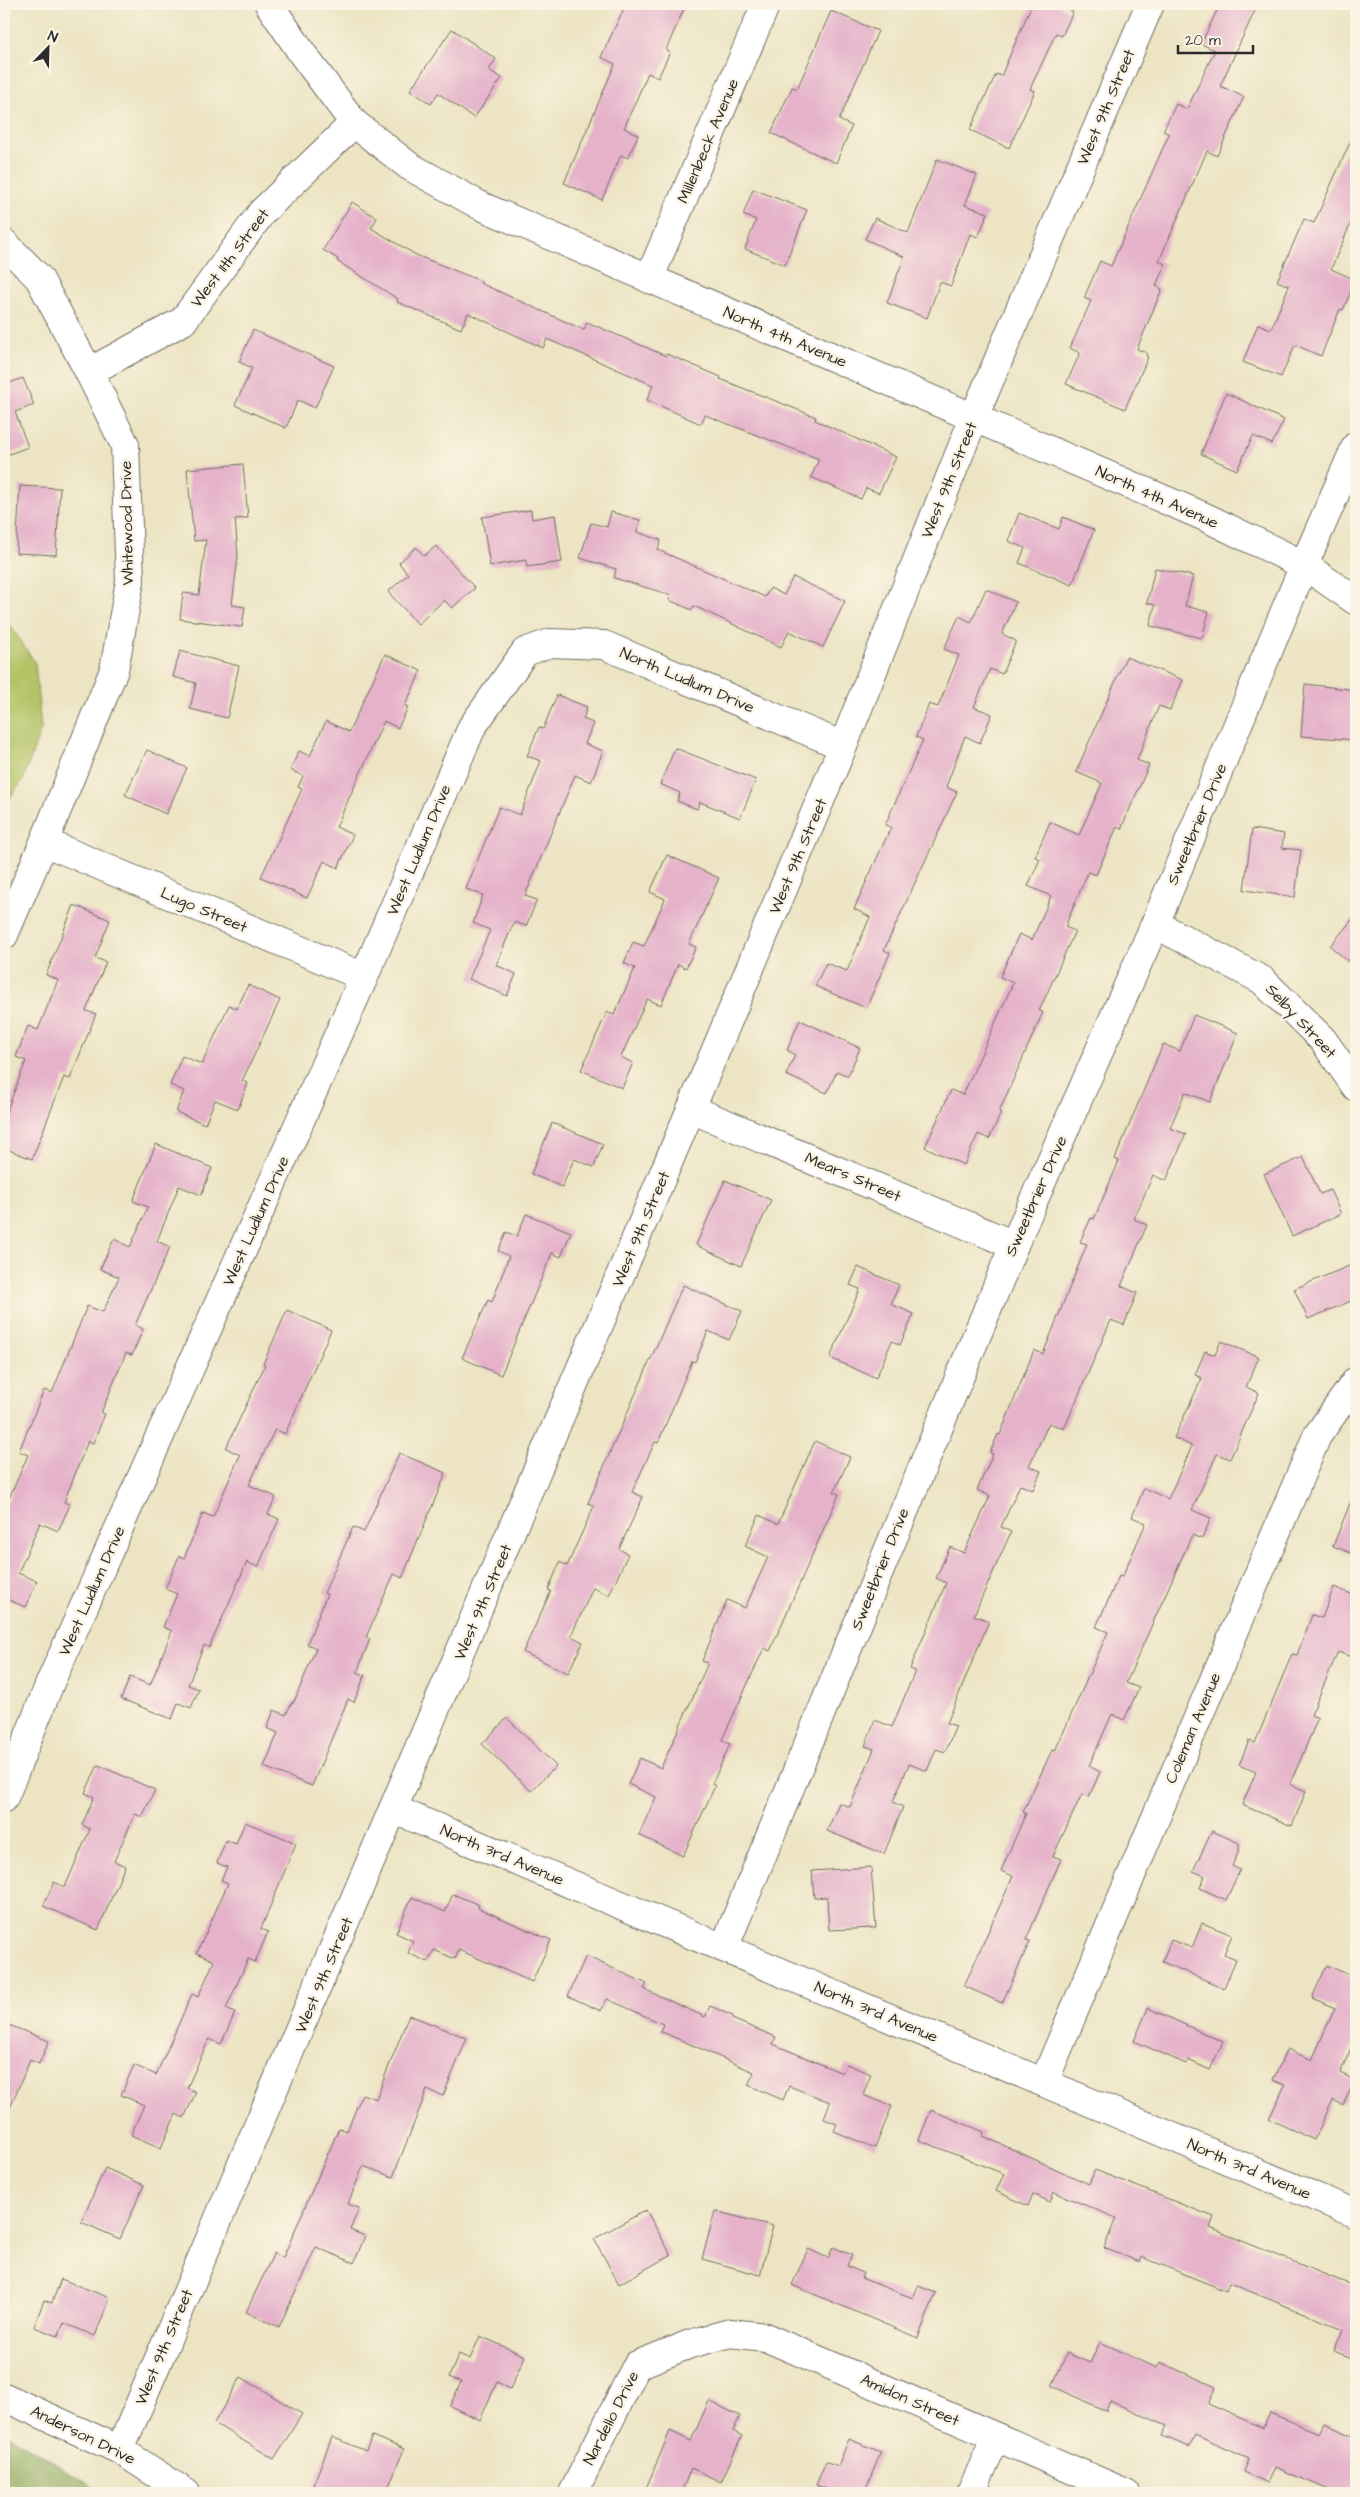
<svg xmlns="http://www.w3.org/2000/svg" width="1360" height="2497" viewBox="0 0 1360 2497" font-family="'Architects Daughter',sans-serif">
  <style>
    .green { fill: #b4c366; stroke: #707748 }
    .forest { fill: #8fa95b; stroke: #5d6a43 }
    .building { fill: #e5b2ca }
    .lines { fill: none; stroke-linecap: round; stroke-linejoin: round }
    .street-casing { stroke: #6f6c60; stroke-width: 30 }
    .street { stroke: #fff; stroke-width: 28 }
    .labels { text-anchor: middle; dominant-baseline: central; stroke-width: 5; stroke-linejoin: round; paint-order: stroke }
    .street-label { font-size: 16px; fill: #2b2b2b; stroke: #fcf5e5 }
  </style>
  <rect width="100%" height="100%" fill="#fcf5e5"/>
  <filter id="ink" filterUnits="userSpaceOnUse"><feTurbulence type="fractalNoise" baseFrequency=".02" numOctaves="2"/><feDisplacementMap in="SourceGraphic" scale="10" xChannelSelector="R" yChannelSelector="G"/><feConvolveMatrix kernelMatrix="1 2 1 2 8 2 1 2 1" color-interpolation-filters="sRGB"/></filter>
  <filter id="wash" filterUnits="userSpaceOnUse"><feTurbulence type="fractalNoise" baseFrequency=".0096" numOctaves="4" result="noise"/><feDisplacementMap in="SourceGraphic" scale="20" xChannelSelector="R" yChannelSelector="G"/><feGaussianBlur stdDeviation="1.12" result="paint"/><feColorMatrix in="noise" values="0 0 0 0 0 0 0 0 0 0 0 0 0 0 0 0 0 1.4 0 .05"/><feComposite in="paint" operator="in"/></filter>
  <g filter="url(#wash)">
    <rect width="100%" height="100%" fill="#ece4c3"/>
    <polygon class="green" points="4,616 35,663 41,729 23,780 4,805"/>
    <polygon class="forest" points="4,2432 103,2493 4,2493"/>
    <g id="blocks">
      <g class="building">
        <polygon points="626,4 686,4 666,50 670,52 658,78 648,73 624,128 638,135 628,158 621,155 602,200 564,183 615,64 601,57"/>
        <polygon points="1032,4 1055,4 1073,12 1062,36 1056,33 1030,89 1035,91 1009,148 970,130 996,74 1001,76"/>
        <polygon points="1220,4 1258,4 1220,86 1244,97 1217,156 1207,151 1159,261 1165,264 1156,286 1162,289 1137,349 1147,353 1146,356 1148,357 1125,409 1066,384 1080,353 1070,348 1091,301 1084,298 1100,261 1111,266 1169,134 1163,131 1176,104 1187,109 1215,50 1201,44"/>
        <polygon points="831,11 878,31 839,120 852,126 836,163 771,133 792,87 797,89"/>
        <polygon points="452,29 496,59 489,70 502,78 474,118 438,93 431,104 410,90"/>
        <polygon points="1356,129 1356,211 1331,269 1356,280 1343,310 1340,309 1321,356 1295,345 1281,377 1243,362 1258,324 1271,329 1289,286 1277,281 1304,219 1314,223"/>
        <polygon points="937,159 977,175 965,205 988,213 978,237 970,234 951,286 940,282 927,318 887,303 904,257 865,239 875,218 908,233"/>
        <polygon points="753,189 807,210 785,265 745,249 756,220 743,215"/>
        <polygon points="352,202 377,218 371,228 416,255 481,281 480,283 584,330 587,322 666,356 667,354 721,377 720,379 816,417 815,420 896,457 879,493 866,488 861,499 811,477 819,459 705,415 701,424 647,400 653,385 547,339 543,348 468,313 461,329 397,302 398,299 337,261 338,259 323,250"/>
        <polygon points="253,330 334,366 315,408 298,400 286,428 235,405 252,368 239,362"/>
        <polygon points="23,378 34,405 15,412 28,447 4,456 4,385"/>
        <polygon points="1226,393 1284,420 1272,444 1253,436 1237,470 1201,454"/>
        <polygon points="243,464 248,518 235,519 238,556 232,605 245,607 242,627 180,619 183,593 199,595 206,540 194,541 187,469"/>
        <polygon points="20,486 60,488 56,555 16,553"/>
        <polygon points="531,510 532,519 555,515 562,562 527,567 526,560 490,566 482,517"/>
        <polygon points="611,512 640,520 637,532 661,540 658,550 765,597 770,588 784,595 793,577 845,601 823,647 789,631 781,647 694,606 692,610 669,600 671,595 614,578 616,569 580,558 591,523 607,527"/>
        <polygon points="1019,513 1059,529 1063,517 1094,530 1072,585 1019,563 1025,548 1008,541"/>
        <polygon points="436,546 475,588 452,608 444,600 418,624 388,592 408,574 399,563 416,547 424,556"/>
        <polygon points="1155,568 1193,576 1185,606 1209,612 1202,638 1150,626 1155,605 1147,603"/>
        <polygon points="986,589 1016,602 1002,634 1016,641 1002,674 990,669 974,707 992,714 980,743 965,736 946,787 957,792 884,950 890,953 866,1008 815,986 826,963 847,971 870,917 854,909 891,827 885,825 923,740 916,737 929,704 938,707 959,655 944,649 959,616 971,622"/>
        <polygon points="180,651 239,666 227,718 190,709 196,683 173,677"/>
        <polygon points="385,654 421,671 405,706 408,707 398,728 384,721 336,827 353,835 338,868 324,861 307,898 261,877 302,789 298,787 303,776 290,770 299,751 310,756 326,721 349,732"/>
        <polygon points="1126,657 1183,680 1170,710 1159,706 1137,760 1149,765 1121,829 1117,827 1096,875 1088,872 1065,927 1075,931 1039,1011 1043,1012 999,1112 1001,1113 989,1139 978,1134 964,1165 925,1147 951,1090 963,1095 1013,983 1000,977 1019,934 1032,940 1051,896 1028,886 1040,859 1035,857 1050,822 1079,835 1102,783 1076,772"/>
        <polygon points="1305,684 1356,690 1356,740 1301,736"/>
        <polygon points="557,695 587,707 583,719 593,723 585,744 603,751 591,782 575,775 525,896 537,900 526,926 514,922 496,965 516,974 507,996 469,979 490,930 473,923 483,895 466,889 499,807 520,815 541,761 527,756 539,727 543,729"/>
        <polygon points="675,748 756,780 740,818 700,802 697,809 677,801 680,793 660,784"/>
        <polygon points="147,750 187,768 166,814 125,795"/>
        <polygon points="1252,829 1284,834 1282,848 1301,850 1295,897 1244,890"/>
        <polygon points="667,855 719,878 689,944 696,947 686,968 678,964 661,1005 647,999 621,1057 633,1063 622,1088 581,1070 607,1012 614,1015 635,968 624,963 633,942 644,946 665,899 650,892"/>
        <polygon points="74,905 110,920 95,958 106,962 86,1011 96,1014 70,1079 64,1077 32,1159 4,1148 4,1118 26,1061 16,1057 28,1026 38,1030 58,980 46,975"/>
        <polygon points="1356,915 1356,968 1330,946"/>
        <polygon points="248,985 280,1000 242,1081 248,1083 238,1109 215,1100 205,1124 176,1112 184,1091 170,1085 182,1056 202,1064 229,1005 237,1009"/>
        <polygon points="1194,1015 1238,1033 1210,1102 1185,1092 1170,1128 1186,1134 1166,1181 1153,1175 1134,1219 1147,1225 1121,1286 1137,1293 1124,1325 1111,1320 1064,1429 1049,1423 1029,1466 1041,1471 1033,1490 1020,1485 1001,1527 1011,1532 974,1615 989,1621 947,1723 956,1726 945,1752 936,1749 927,1771 909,1764 893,1802 903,1807 884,1854 827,1831 839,1803 850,1807 874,1749 865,1746 875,1720 892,1727 915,1671 910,1669 946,1583 936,1578 950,1547 964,1553 990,1496 977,1490 993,1454 990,1453 998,1434 1000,1435 1034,1350 1043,1354 1087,1244 1080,1242 1091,1218 1094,1219 1119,1161 1115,1159 1163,1044 1180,1051"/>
        <polygon points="800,1020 860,1048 848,1076 837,1071 827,1093 786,1075 795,1055 787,1050"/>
        <polygon points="552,1123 603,1144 594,1167 574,1159 562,1187 531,1174"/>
        <polygon points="156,1144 212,1168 201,1195 179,1186 157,1241 170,1247 135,1325 143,1329 132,1355 126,1353 101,1413 105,1414 93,1443 88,1441 64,1502 70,1505 58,1531 40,1523 18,1573 37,1581 26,1607 6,1599 4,1604 4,1510 28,1455 19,1451 44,1390 52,1393 87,1306 103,1312 119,1277 100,1269 114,1239 130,1247 148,1207 133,1201"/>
        <polygon points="1303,1157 1320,1194 1330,1190 1341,1214 1292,1236 1264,1174"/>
        <polygon points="725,1180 771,1200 741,1266 696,1245"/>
        <polygon points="526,1214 571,1232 561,1257 552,1253 501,1375 462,1358 488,1300 492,1302 509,1256 498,1251 506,1232 517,1236"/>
        <polygon points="1356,1263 1356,1299 1308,1319 1294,1289"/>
        <polygon points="858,1267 899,1285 891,1304 914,1314 900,1345 892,1341 876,1378 830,1358 860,1289 850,1285"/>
        <polygon points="683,1285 742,1311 729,1340 708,1331 695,1362 692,1361 658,1443 655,1442 632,1492 643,1497 619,1549 628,1554 609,1595 593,1588 571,1636 583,1642 568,1673 523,1652 551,1591 548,1590 560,1562 567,1566 594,1506 588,1503"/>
        <polygon points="287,1310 331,1330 285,1434 275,1429 249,1485 276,1497 268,1514 279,1519 258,1567 247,1562 209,1648 204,1645 188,1685 199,1689 191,1708 178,1703 172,1719 121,1699 130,1677 150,1685 172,1631 163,1627 177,1594 165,1589 179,1556 184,1558 203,1513 213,1517 240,1455 226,1448 265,1365 263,1364"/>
        <polygon points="1221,1341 1259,1357 1246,1387 1259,1393 1230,1459 1217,1454 1192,1510 1211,1518 1202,1539 1192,1535 1126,1683 1139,1688 1124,1720 1112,1714 1089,1766 1100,1772 1089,1797 1082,1794 1053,1856 1061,1859 1026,1940 1030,1941 1002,2003 964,1986 1013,1876 1001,1871 1026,1813 1023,1812 1052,1750 1055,1751 1108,1632 1096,1627 1119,1576 1122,1577 1146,1523 1132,1517 1144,1488 1168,1499 1192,1446 1174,1438 1202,1378 1195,1375 1205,1351 1215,1355"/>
        <polygon points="815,1441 850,1457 834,1492 839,1494 770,1651 764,1648 722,1740 730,1744 712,1784 715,1786 683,1856 639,1835 656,1797 628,1784 640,1758 661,1768 708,1663 702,1661 727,1600 745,1608 768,1557 745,1546 759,1515 778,1524"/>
        <polygon points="399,1453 446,1473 402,1578 394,1574 366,1637 370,1639 357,1672 365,1675 354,1702 348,1699 312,1786 264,1767 278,1733 267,1728 274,1710 286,1715 292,1702 294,1702 316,1648 307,1644 327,1594 324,1593 353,1527 364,1532"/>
        <polygon points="1355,1491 1356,1491 1356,1555 1333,1546"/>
        <polygon points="1334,1587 1356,1596 1356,1645 1351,1657 1338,1652 1311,1715 1318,1718 1290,1784 1306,1791 1292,1826 1242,1805 1256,1772 1239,1765 1249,1741 1255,1743 1292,1654 1297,1655 1312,1615 1322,1618"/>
        <polygon points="507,1718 556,1766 531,1791 482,1744"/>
        <polygon points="98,1765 155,1790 142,1817 135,1814 114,1861 125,1866 98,1930 43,1906 54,1882 65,1887 90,1829 82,1825 94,1797 85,1793"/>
        <polygon points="245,1822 296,1843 261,1929 268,1932 255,1962 248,1959 226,2009 235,2013 221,2044 209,2039 187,2088 196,2092 184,2118 176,2114 161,2148 131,2135 144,2105 121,2095 134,2065 156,2075 192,1994 198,1997 214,1961 197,1953 228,1883 221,1880 227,1867 217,1863 226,1840 236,1844"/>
        <polygon points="1212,1831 1239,1843 1239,1851 1232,1866 1240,1870 1226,1900 1200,1888 1205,1876 1193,1871"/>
        <polygon points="871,1867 876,1928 829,1930 827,1897 814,1898 812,1871"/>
        <polygon points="453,1894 479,1905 478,1908 551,1940 532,1982 459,1950 455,1959 434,1950 428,1962 408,1953 413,1941 396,1933 412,1897 445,1912"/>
        <polygon points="1202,1923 1232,1935 1224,1954 1236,1959 1224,1988 1162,1962 1171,1940 1192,1948"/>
        <polygon points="586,1956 647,1984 644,1989 705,2017 710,2006 733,2016 732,2019 776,2037 773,2044 842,2073 846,2064 871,2074 863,2095 892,2106 875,2148 834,2131 837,2124 824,2119 830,2102 789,2086 783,2100 748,2085 754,2072 660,2031 663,2024 607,1999 601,2011 568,1996"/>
        <polygon points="1327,1965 1356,1978 1356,2037 1340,2073 1355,2080 1343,2105 1333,2100 1314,2140 1269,2119 1285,2085 1273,2080 1287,2049 1312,2060 1335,2008 1312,1998"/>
        <polygon points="1148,2008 1223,2042 1210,2070 1188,2060 1186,2064 1134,2041"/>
        <polygon points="409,2015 467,2038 443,2096 427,2090 393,2177 363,2166 348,2204 359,2208 350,2230 365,2236 354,2263 316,2247 279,2327 246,2312 274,2253 283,2258 339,2128 347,2131 362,2094 376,2099"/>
        <polygon points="4,2023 49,2041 39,2064 30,2060 4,2122"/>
        <polygon points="931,2110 984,2132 983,2136 1089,2184 1095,2170 1214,2217 1210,2228 1356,2287 1356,2360 1334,2351 1343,2329 1229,2283 1226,2291 1142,2257 1140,2262 1104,2248 1116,2218 1054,2192 1050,2202 1033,2194 1028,2206 996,2191 1004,2174 919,2140"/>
        <polygon points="105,2168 144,2185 120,2239 81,2222"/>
        <polygon points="646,2210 671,2255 619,2284 594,2239"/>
        <polygon points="715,2211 773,2226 760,2275 702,2259"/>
        <polygon points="833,2247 852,2255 847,2266 863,2273 861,2278 913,2298 918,2286 936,2293 918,2338 792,2285 808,2249 828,2258"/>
        <polygon points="61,2279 110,2298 95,2336 64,2323 58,2336 34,2327 44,2300 52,2303"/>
        <polygon points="480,2336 525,2356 510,2389 497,2382 480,2420 450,2406 461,2382 449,2377 459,2354 470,2359"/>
        <polygon points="1100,2342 1157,2368 1160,2362 1216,2387 1208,2404 1263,2428 1270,2413 1319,2433 1324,2423 1356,2438 1356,2493 1336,2493 1275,2467 1268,2483 1244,2472 1249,2459 1195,2435 1189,2447 1162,2436 1167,2426 1110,2401 1106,2411 1052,2386 1067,2353 1090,2363"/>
        <polygon points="241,2377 302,2414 274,2459 214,2423"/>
        <polygon points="709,2401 740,2416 733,2431 742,2436 721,2482 691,2468 681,2493 644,2493 670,2431 691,2441"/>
        <polygon points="372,2436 404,2449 386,2493 310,2493 332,2437 366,2451"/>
        <polygon points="849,2439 881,2452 864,2493 837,2493 816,2485 826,2461 838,2466"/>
      </g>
    </g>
  </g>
  <g filter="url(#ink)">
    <use href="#blocks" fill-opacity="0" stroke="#6f6c60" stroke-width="1"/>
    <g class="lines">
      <defs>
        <g id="street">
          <polyline points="269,4 304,56 354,123 409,166 481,206 1205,517 1304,565 1356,601"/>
          <polyline points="4,243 39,278 89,372 125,445 130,581 114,670 44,842 4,935"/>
          <polyline points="649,279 766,4"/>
          <polyline points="89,372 183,321 262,212 354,123"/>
          <polyline points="44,842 364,977"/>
          <polyline points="1155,924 1262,980 1323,1040 1356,1087"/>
          <polyline points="691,1109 1014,1245"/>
          <polyline points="4,1798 50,1683 364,977 472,727 525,652 550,643 604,645 843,746"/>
          <polyline points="395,1810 1356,2214"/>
          <polyline points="724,1948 1014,1245 1155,924 1304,565 1356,446"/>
          <polyline points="1044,2082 1317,1436 1356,1381"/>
          <polyline points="4,2397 120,2450 186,2493"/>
          <polyline points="120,2450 691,1109 843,746 974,417 1150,4"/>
          <polyline points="573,2493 637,2365 690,2344 730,2333 765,2337 1126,2493"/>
          <polyline points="971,2493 996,2437"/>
        </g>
      </defs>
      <use href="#street" class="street-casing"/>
      <use href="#street" class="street"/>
    </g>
  </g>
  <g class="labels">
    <g class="street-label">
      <text transform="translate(1106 107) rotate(-67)">West 9th Street</text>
      <text transform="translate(708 141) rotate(-67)">Millenbeck Avenue</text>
      <text transform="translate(230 258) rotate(-53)">West 11th Street</text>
      <text transform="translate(785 337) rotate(23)">North 4th Avenue</text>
      <text transform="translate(949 480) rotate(-68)">West 9th Street</text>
      <text transform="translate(1157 497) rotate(24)">North 4th Avenue</text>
      <text transform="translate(127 523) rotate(-91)">Whitewood Drive</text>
      <text transform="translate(687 680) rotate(23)">North Ludlum Drive</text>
      <text transform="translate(1197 824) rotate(-67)">Sweetbrier Drive</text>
      <text transform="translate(419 850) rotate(-67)">West Ludlum Drive</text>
      <text transform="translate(798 856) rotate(-67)">West 9th Street</text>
      <text transform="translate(204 910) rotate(23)">Lugo Street</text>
      <text transform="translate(1301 1021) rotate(47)">Selby Street</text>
      <text transform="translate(853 1177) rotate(23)">Mears Street</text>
      <text transform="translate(1036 1196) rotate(-66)">Sweetbrier Drive</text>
      <text transform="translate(256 1221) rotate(-66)">West Ludlum Drive</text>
      <text transform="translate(641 1229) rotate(-67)">West 9th Street</text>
      <text transform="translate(880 1569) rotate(-68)">Sweetbrier Drive</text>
      <text transform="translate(92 1591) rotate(-66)">West Ludlum Drive</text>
      <text transform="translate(483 1602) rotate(-67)">West 9th Street</text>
      <text transform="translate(1193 1728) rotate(-67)">Coleman Avenue</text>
      <text transform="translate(502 1855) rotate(23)">North 3rd Avenue</text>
      <text transform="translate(324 1975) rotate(-67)">West 9th Street</text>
      <text transform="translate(876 2012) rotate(23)">North 3rd Avenue</text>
      <text transform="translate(1249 2169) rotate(23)">North 3rd Avenue</text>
      <text transform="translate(164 2347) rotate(-67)">West 9th Street</text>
      <text transform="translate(910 2400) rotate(24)">Amidon Street</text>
      <text transform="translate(611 2418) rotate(-63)">Nardello Drive</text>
      <text transform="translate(83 2435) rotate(26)">Anderson Drive</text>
    </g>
  </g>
  <rect width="1360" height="2497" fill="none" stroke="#fcf5e5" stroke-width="20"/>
  <g transform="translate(48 48) rotate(23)" stroke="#fcf5e5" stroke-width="4" paint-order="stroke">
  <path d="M0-4L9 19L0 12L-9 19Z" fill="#2b2b2b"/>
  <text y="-8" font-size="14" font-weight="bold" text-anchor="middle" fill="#2b2b2b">N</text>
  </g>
  <path d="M1178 45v8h75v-8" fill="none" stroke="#2b2b2b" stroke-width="2.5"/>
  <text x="1185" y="45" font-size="15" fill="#2b2b2b" stroke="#fcf5e5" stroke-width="4" paint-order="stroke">20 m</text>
</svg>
